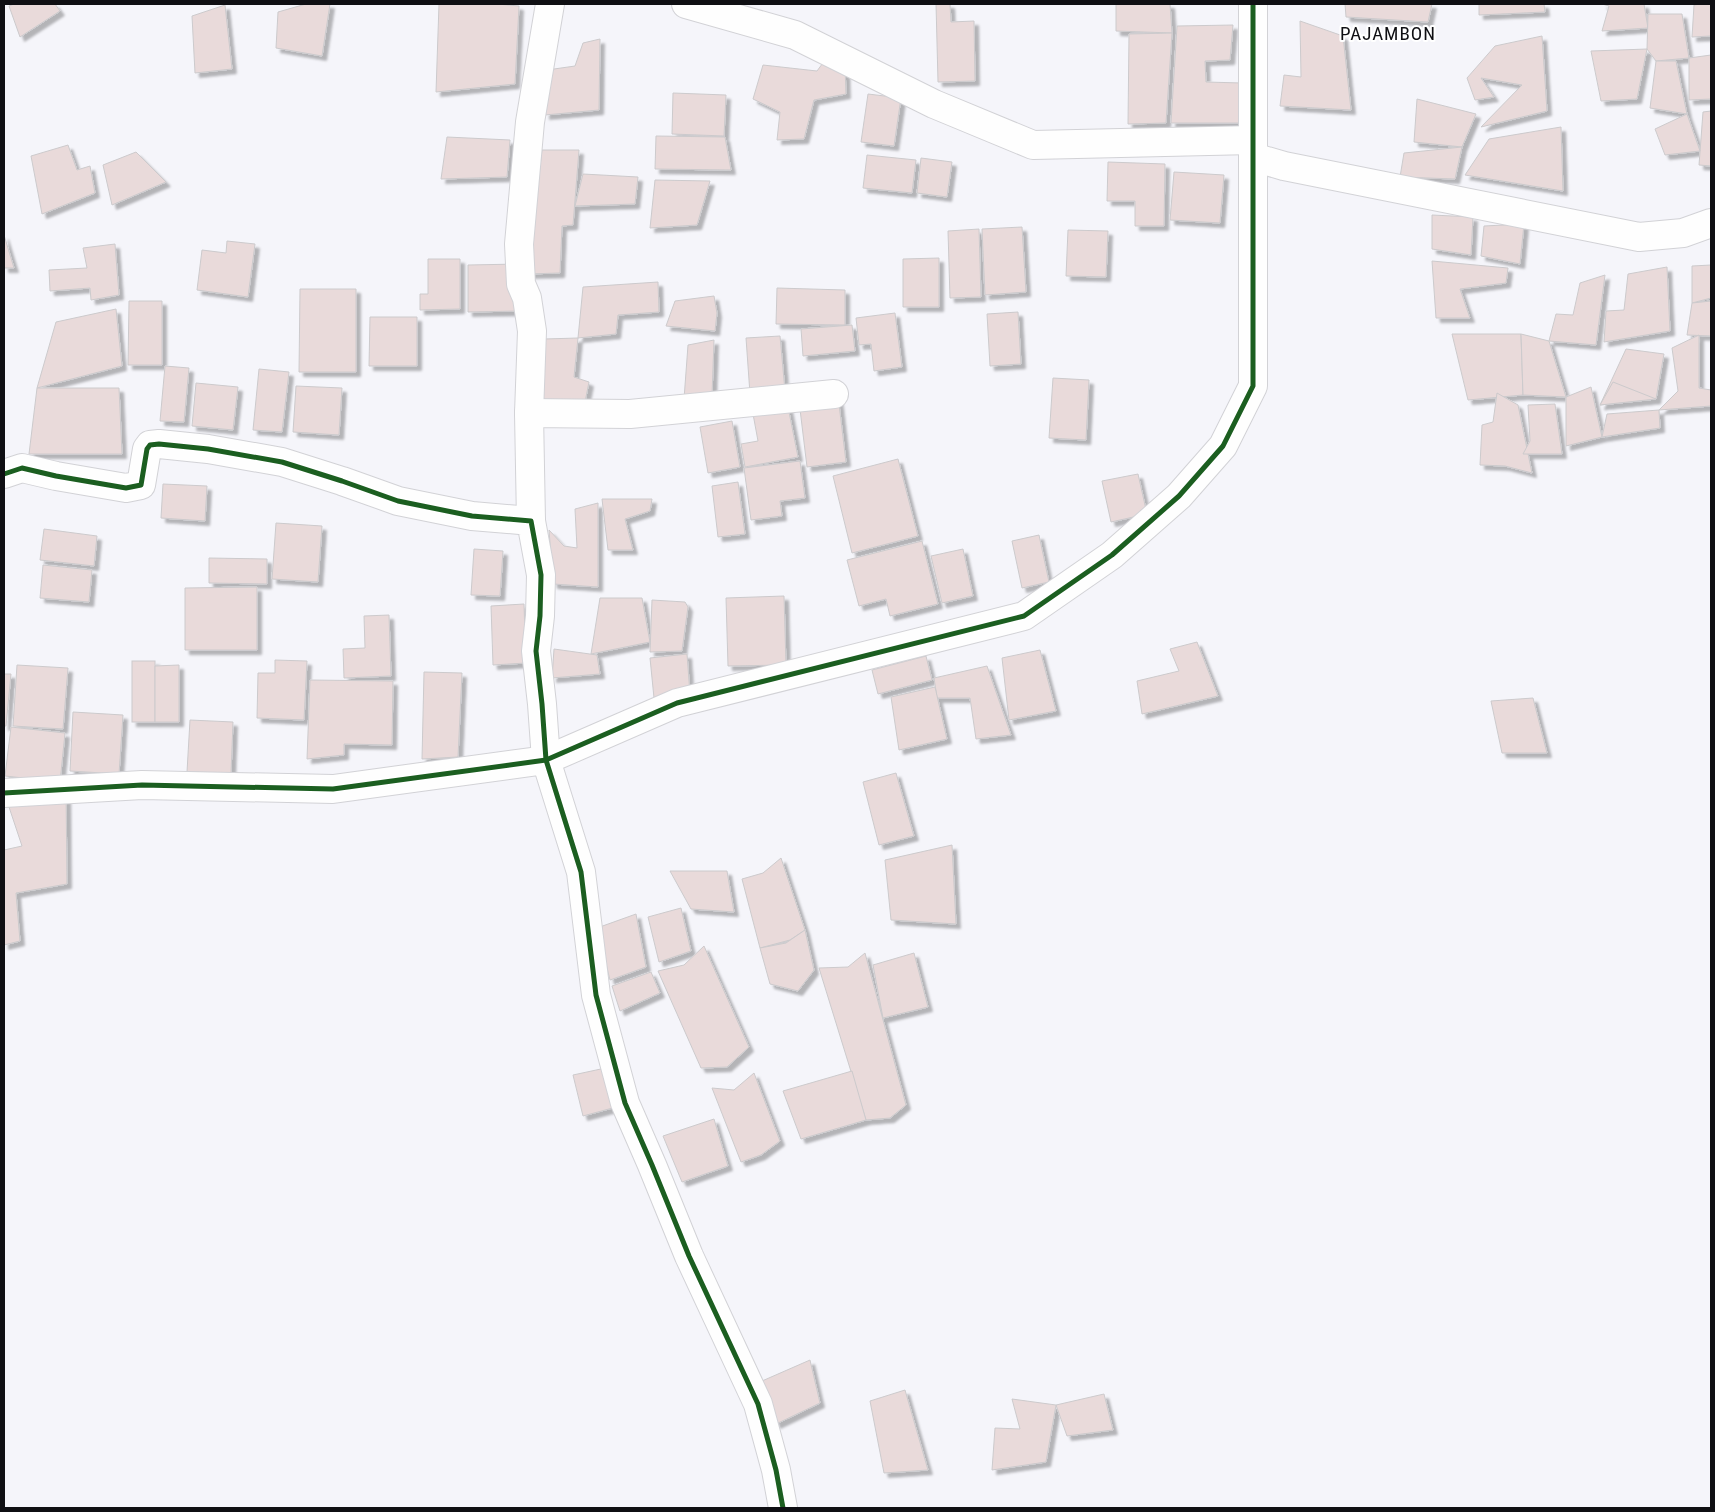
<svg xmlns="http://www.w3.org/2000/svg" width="1715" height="1512" viewBox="0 0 1715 1512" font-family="'Roboto Condensed',sans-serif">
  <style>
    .building { fill: #e9dada; stroke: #cccacc; filter: url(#shadow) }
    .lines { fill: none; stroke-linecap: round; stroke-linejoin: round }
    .minor-casing { stroke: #d2d2d6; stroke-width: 30 }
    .minor { stroke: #fefefe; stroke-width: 28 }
    .cycleway-casing { stroke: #fff; stroke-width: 8 }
    .cycleway { stroke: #1b5e20; stroke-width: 5 }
    .labels { text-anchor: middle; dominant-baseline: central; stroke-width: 4; stroke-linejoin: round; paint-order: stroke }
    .quarter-label { font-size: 19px; letter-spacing: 1px; fill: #0f0f13; stroke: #fff }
  </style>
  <defs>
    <filter id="shadow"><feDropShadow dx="4.5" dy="4.5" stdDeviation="1" flood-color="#0004"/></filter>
  </defs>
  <rect width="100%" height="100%" fill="#f5f5fa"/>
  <g class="building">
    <polygon points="14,4 55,4 60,11 20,37 9,6"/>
    <polygon points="306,4 330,4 322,56 276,48 278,12"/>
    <polygon points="439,4 497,4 519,6 515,84 436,92"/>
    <polygon points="936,4 950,4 951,22 974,21 975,81 938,82"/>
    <polygon points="1116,4 1170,4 1172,33 1116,31"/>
    <polygon points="1345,4 1432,4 1428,22 1346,17"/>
    <polygon points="1479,4 1544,4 1545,12 1479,15"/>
    <polygon points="1602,4 1644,4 1648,28 1602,31 1609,6"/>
    <polygon points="1700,4 1711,4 1711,36 1692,37 1694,5"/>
    <polygon points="225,5 232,69 195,73 192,16"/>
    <polygon points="1648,14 1682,14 1689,58 1656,61 1647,49"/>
    <polygon points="1300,21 1343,36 1351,110 1280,106 1284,75 1301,77"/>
    <polygon points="1233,25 1230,60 1205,61 1206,82 1242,83 1242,123 1171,123 1177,26"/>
    <polygon points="1172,33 1166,123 1128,124 1129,34"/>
    <polygon points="1542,36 1547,111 1481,127 1522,85 1481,78 1494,97 1475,100 1467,78 1495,46"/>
    <polygon points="600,39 599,110 545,115 547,70 575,66 583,43"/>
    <polygon points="1647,49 1637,99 1601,101 1591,51"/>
    <polygon points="1711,55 1711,99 1689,100 1689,58"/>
    <polygon points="828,56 845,66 846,94 814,100 804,139 777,140 780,112 753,99 763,65 817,71"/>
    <polygon points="1656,61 1676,61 1687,114 1650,108"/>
    <polygon points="673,93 726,95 724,136 672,134"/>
    <polygon points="868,94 901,98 894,146 861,142"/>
    <polygon points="1417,99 1476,114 1462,147 1414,142"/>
    <polygon points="1711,111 1711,166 1699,165 1703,112"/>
    <polygon points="1687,114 1700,151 1665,155 1655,129"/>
    <polygon points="1561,127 1563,191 1465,175 1489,139"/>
    <polygon points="656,136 725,137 731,170 655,169"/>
    <polygon points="447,137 510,140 507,177 441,179"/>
    <polygon points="68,145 77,170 90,166 95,193 42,214 31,156"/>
    <polygon points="1462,147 1455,179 1400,177 1404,153"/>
    <polygon points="542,150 579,150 573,225 562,226 560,273 527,274"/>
    <polygon points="136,152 166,182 112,205 103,165"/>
    <polygon points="867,155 916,160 912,193 863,188"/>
    <polygon points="921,158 952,162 947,197 917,193"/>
    <polygon points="1108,162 1165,164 1164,226 1135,226 1135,201 1107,201"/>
    <polygon points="1174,172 1224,175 1220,223 1170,220"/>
    <polygon points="583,174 638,177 635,204 575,206"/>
    <polygon points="655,180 710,181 697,225 650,228"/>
    <polygon points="1432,215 1473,217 1471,255 1432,249"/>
    <polygon points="1524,224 1520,264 1481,256 1484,226"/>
    <polygon points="1022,227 1026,292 985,295 982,229"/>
    <polygon points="979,229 981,297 950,298 948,231"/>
    <polygon points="1068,230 1108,231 1106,277 1066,276"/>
    <polygon points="4,235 14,268 4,268"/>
    <polygon points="227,241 255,244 248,297 197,290 202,250 226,253"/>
    <polygon points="115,244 119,295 91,300 90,288 50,291 49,270 87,268 83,248"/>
    <polygon points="939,258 939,307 903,307 903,259"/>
    <polygon points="428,259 460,259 460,309 420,310 420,294 428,294"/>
    <polygon points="1432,261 1508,268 1506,283 1460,289 1470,318 1436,318"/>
    <polygon points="519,264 519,311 468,312 468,265"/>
    <polygon points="1711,265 1711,298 1692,303 1692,266"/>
    <polygon points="1667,267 1670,331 1604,342 1606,311 1624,310 1628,274"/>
    <polygon points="1605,275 1596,345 1549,341 1556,314 1573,315 1580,283"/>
    <polygon points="658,282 659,312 618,315 616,334 578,338 583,287"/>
    <polygon points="777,288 845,290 845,325 776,324"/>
    <polygon points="300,289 356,289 356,372 299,372"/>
    <polygon points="714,296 717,313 715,331 666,326 675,301"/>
    <polygon points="129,301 162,301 162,365 128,365"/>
    <polygon points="1711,301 1711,336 1687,335 1692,303"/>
    <polygon points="116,309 122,366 37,388 56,322"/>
    <polygon points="1018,312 1021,364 990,366 987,314"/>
    <polygon points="895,313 902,367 874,371 871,344 859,345 856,318"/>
    <polygon points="370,317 417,317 417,366 369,366"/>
    <polygon points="852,325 855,351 803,356 801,329"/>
    <polygon points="1452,334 1521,334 1523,395 1468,400"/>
    <polygon points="1521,334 1549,341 1566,397 1523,395"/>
    <polygon points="1699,335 1699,388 1711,390 1711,406 1659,410 1678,391 1672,348"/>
    <polygon points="780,336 785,391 750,394 746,338"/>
    <polygon points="578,338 574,377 589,382 585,402 541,402 544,339"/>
    <polygon points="714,340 712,395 684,399 688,345"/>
    <polygon points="1626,349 1664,354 1656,399 1600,405"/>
    <polygon points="165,366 189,368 184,422 160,421"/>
    <polygon points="259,369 289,372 282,432 253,430"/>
    <polygon points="1053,378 1089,380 1086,440 1049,438"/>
    <polygon points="1613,382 1656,399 1600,405"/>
    <polygon points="196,383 238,387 233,430 192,426"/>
    <polygon points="296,386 342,388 339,435 293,432"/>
    <polygon points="1591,387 1602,437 1566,446 1566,397"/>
    <polygon points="37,388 119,388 122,454 29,454"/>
    <polygon points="1497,393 1518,405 1532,473 1505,466 1480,465 1482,425 1493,422"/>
    <polygon points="838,396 846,462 807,467 799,401"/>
    <polygon points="1555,404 1562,454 1523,454 1530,441 1528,405"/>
    <polygon points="788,407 798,457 745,467 741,444 758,441 753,414"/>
    <polygon points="1659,410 1660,428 1602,437 1607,414"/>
    <polygon points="732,421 740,467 708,473 700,427"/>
    <polygon points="898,459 918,536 852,553 833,476"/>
    <polygon points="800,461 805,498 780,501 782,516 751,520 744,468"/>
    <polygon points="1138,474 1147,514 1111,522 1102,481"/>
    <polygon points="738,482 745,534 718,537 712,486"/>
    <polygon points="163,484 207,486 205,521 161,518"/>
    <polygon points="602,499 652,499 650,511 625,519 633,550 608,550"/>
    <polygon points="598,503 598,587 553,584 549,530 564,546 577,548 575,509"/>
    <polygon points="276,523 322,526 318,582 272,579"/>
    <polygon points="44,529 97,536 94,566 40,560"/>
    <polygon points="1039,535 1049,582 1022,588 1012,541"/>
    <polygon points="922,541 938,604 890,616 886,599 859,606 847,560"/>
    <polygon points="474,549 503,551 500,596 471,595"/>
    <polygon points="963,549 973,596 942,603 931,556"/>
    <polygon points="209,558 267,559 267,584 209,583"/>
    <polygon points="43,565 92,570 89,602 40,598"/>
    <polygon points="257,587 257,650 185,650 185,588"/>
    <polygon points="784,596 786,665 728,666 726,598"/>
    <polygon points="600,598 642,598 650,642 591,654"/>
    <polygon points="652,600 685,602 688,607 682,651 650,652"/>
    <polygon points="524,604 526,663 493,665 491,606"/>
    <polygon points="389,615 391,676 344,678 343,649 365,648 364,616"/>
    <polygon points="1197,642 1218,696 1142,714 1137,681 1179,671 1170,649"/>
    <polygon points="554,649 597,655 600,674 552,678"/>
    <polygon points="1040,650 1056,711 1009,720 1002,658"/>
    <polygon points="687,654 690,694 654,698 650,658"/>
    <polygon points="926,656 932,680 878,694 872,670"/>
    <polygon points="275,660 307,661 304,720 257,718 258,673 275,673"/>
    <rect x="132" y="661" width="23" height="61"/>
    <polygon points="17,665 68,668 63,729 13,726"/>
    <polygon points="179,665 179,722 155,722 155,666"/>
    <polygon points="987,666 1011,735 976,739 970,698 937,698 934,678"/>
    <polygon points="424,672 462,673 458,757 422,759"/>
    <polygon points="4,674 11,674 6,726 4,726"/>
    <polygon points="310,680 393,681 392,745 344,744 344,755 307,759"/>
    <polygon points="935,687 947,739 899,750 891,697"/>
    <polygon points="1533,698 1547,753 1502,753 1491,701"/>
    <polygon points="73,712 123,715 119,774 70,771"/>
    <polygon points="190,720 233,722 231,773 187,772"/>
    <polygon points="11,727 65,733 60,782 5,776"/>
    <polygon points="896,773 914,836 879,845 863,782"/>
    <polygon points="66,788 67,884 16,893 20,941 4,945 4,850 22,846 4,792"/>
    <polygon points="952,845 956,924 891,920 885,860"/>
    <polygon points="781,858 805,930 790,940 760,948 742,879 763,873"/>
    <polygon points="670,871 727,871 734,912 691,909"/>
    <polygon points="681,908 691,951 659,962 648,917"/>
    <polygon points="636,914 646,967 610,980 597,928"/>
    <polygon points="805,930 814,970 798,991 770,984 760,948 786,943"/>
    <polygon points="704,946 749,1047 727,1067 701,1068 658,971 684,965"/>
    <polygon points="865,953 906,1105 890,1118 866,1120 819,968 848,967"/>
    <polygon points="914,953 928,1007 883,1018 873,965"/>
    <polygon points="651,972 660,993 620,1011 612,986"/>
    <polygon points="610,1067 620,1106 583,1116 573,1075"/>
    <polygon points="852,1071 866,1120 801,1139 783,1091"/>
    <polygon points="754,1073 780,1141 761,1155 741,1162 712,1088 734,1090"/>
    <polygon points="714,1119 728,1166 682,1182 663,1136"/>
    <polygon points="810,1360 820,1403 776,1424 762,1381"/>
    <polygon points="905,1390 928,1470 884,1473 870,1401"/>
    <polygon points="1104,1394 1113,1430 1067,1436 1056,1405"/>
    <polygon points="1012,1399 1056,1405 1046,1462 992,1470 995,1428 1020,1429"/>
  </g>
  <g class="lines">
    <defs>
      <g id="minor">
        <polyline points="686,4 795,35 934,104 1033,145 1253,140"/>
        <polyline points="1253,157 1284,166 1639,237 1683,233 1711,223"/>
        <polyline points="529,413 532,331 527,298 521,284 519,244 530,122 550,4"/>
        <polyline points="4,474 22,468 56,476 126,488 141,485 147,449 150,445 159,444 208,449 282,462 342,481 398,501 472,516 531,521 541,575 540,616 536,651 542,704 546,760 581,872 596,995 625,1103 652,1165 689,1256 758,1404 776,1470 783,1508"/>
        <polyline points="531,521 529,413 630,414 834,394"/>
        <polyline points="4,793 142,785 333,789 546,760 677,703 1024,616 1112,555 1179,496 1223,446 1253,386 1253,4"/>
      </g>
    </defs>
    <use href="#minor" class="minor-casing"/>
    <use href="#minor" class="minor"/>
    <defs>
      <g id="cycleway">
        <polyline points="4,474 22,468 56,476 126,488 141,485 147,449 150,445 159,444 208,449 282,462 342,481 398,501 472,516 531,521 541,575 540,616 536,651 542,704 546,760 581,872 596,995 625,1103 652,1165 689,1256 758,1404 776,1470 783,1508"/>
        <polyline points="4,793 142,785 333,789 546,760 677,703 1024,616 1112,555 1179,496 1223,446 1253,386 1253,4"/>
      </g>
    </defs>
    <use href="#cycleway" class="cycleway-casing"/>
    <use href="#cycleway" class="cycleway"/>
  </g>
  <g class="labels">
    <g class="quarter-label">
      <text x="1388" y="33">PAJAMBON</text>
    </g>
  </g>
  <rect width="1715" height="1512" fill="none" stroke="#0f0f13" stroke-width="10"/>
</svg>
